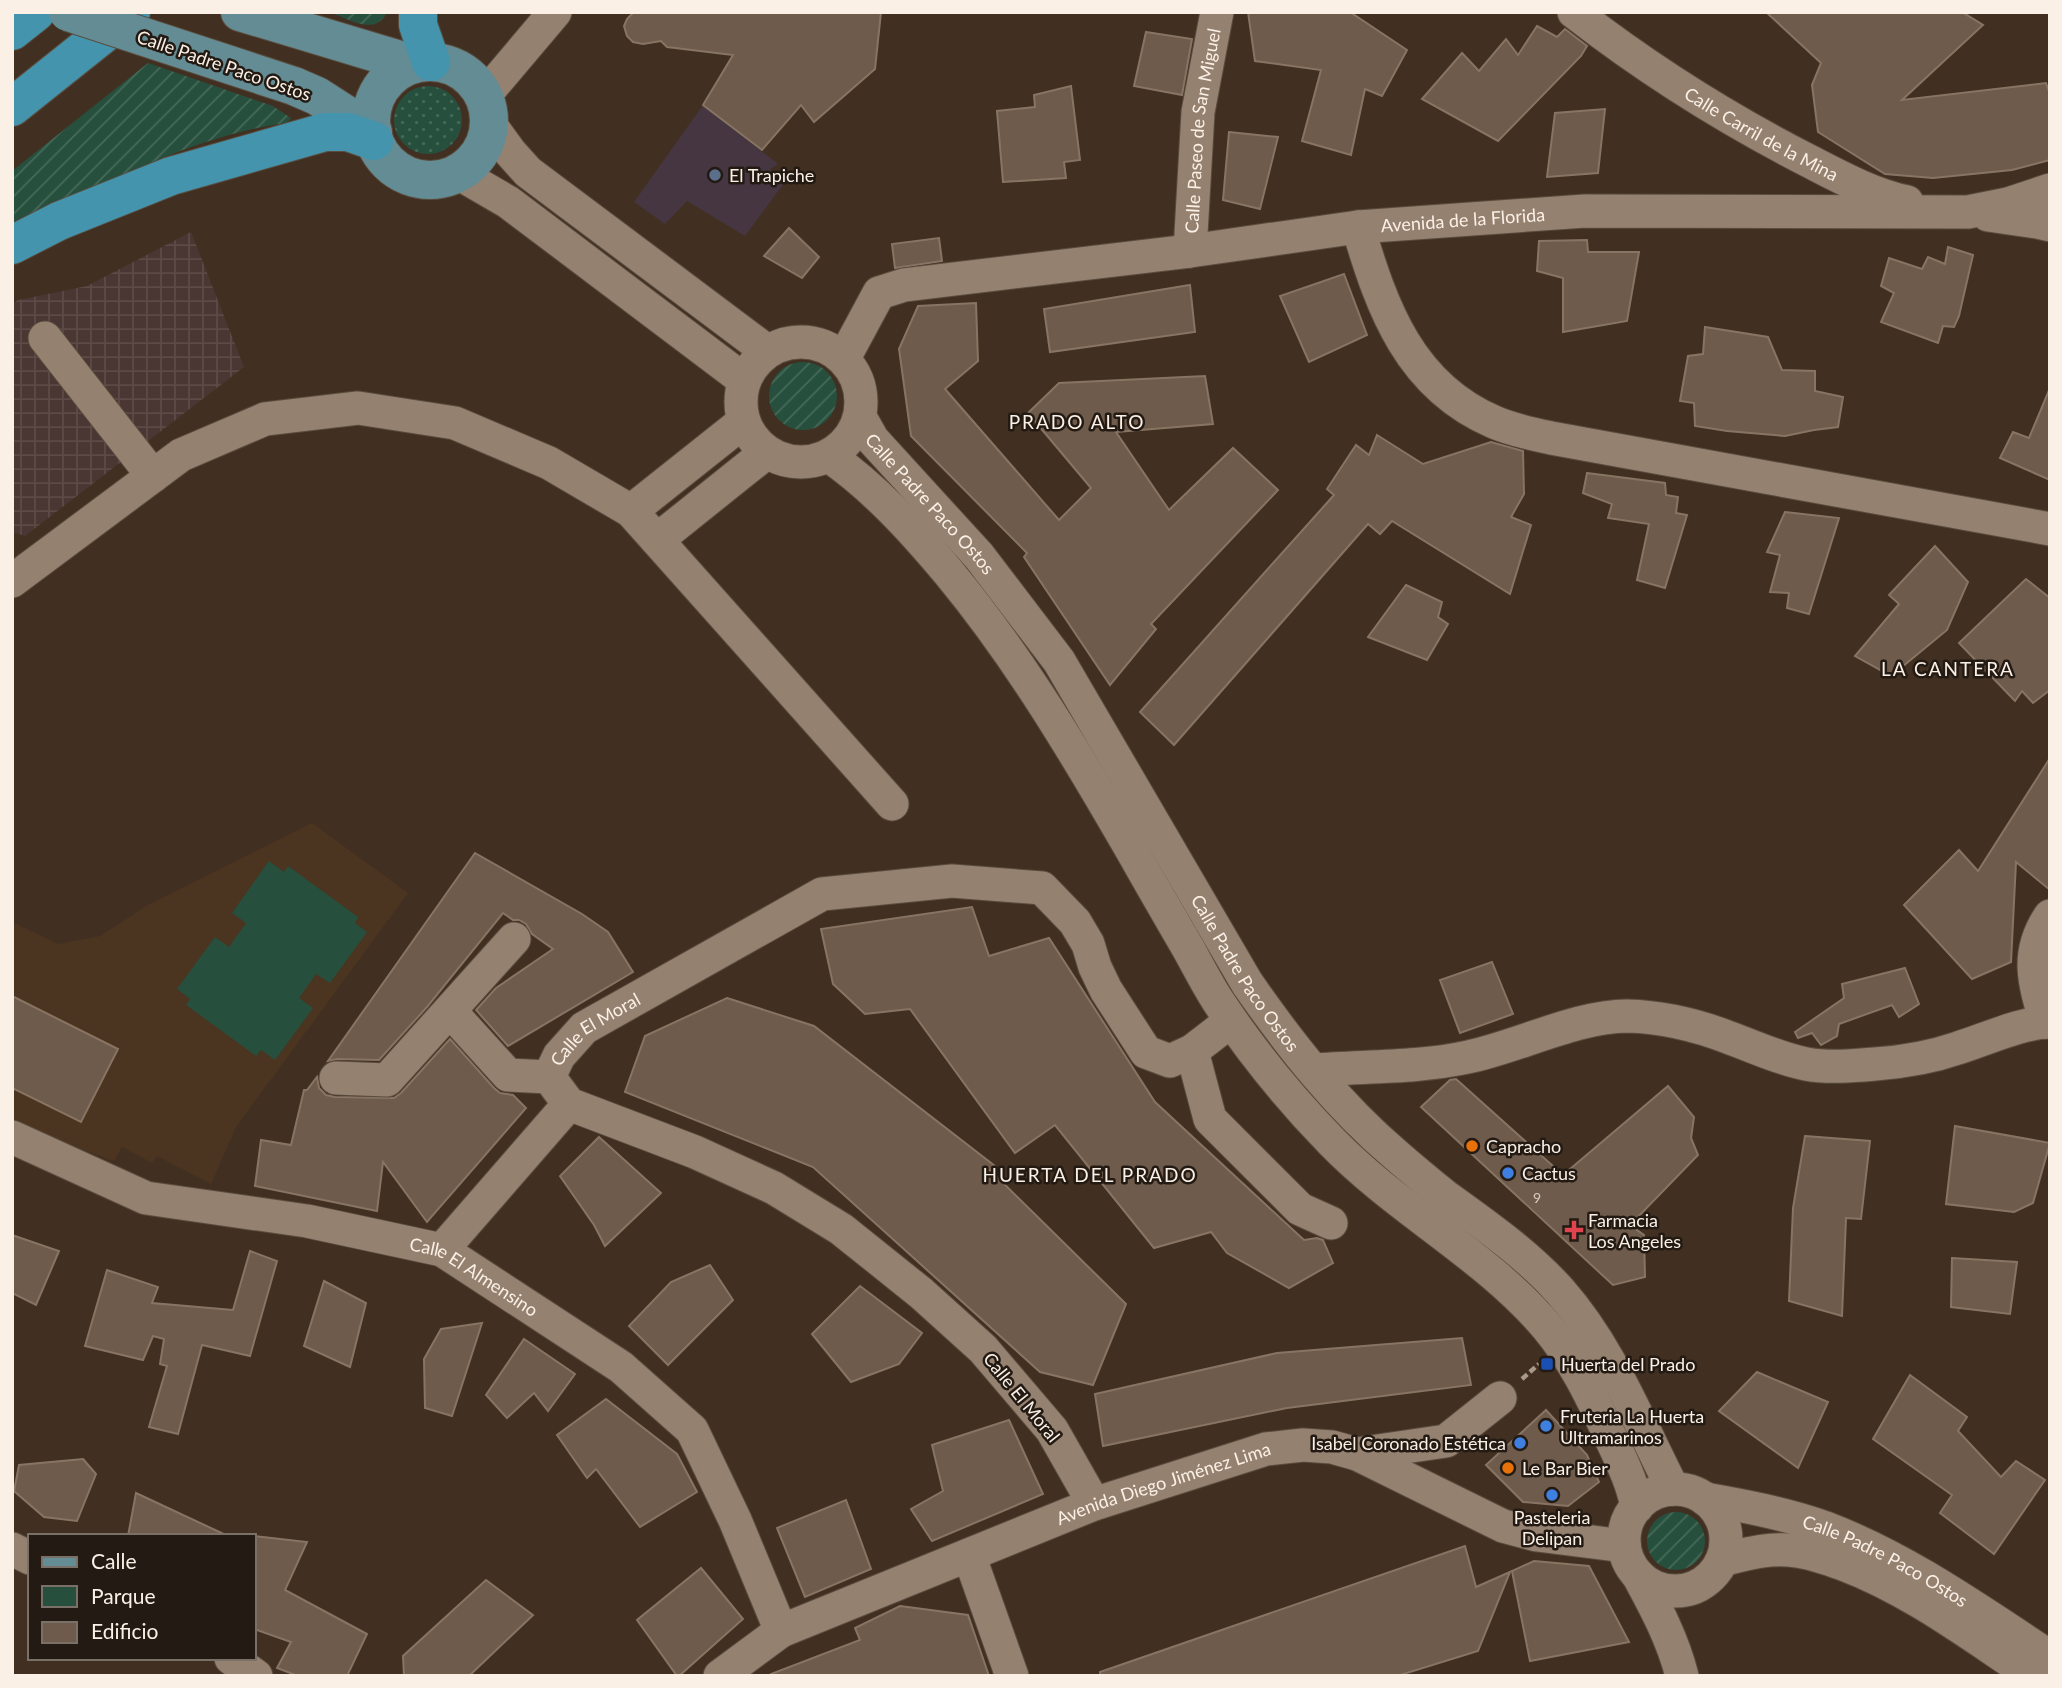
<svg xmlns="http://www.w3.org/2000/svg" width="2062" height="1688" viewBox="0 0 2062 1688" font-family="Lato,sans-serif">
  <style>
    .commercial { fill: #463641 }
    .industrial { fill: url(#industrial-grid) }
    .built { fill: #4b3420 }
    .grass { fill: url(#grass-dots) }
    .park { fill: #26503d }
    .garden { fill: url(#garden-furrows) }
    .building { fill: #6e5b4b; stroke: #887463; stroke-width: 2 }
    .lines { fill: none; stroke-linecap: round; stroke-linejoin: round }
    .minor-casing { stroke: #5a4c3e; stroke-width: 35 }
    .major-casing { stroke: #5a4c3e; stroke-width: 40 }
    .highway-casing { stroke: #5a4c3e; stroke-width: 40 }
    .path { stroke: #a7998d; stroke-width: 4.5; stroke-dasharray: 7 3.5; stroke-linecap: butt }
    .minor { stroke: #958170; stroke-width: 33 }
    .major { stroke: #648c94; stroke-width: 38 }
    .highway { stroke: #4394ac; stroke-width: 38 }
    .major-bridge-casing { stroke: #5a4c3e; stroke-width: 40; stroke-linecap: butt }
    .major-bridge { stroke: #648c94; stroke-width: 38 }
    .service-dot { fill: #5c6f8a; stroke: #221a13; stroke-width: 2.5 }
    .food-dot { fill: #e8710a; stroke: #221a13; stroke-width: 2.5 }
    .shop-dot { fill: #3f7fe0; stroke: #221a13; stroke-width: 2.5 }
    .health-dot { fill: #e0444e; stroke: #221a13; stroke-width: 2.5 }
    .transit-dot { fill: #1a4fb4; stroke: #221a13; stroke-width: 2.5 }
    .labels { text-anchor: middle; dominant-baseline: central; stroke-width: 5; stroke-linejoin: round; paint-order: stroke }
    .number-label { font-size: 14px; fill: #d8cbbf }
    .street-label { font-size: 18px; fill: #fbf0e6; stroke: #221a13 }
    .poi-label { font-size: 18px; fill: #fbf0e6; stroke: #221a13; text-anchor: start }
    .neighbourhood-label { font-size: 19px; letter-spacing: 2px; fill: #fbf0e6; stroke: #221a13 }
  </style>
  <defs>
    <pattern id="industrial-grid" width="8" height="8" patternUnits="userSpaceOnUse" patternTransform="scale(1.75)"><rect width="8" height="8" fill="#4a3632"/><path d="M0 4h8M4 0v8" fill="none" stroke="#5c4a46"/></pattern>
    <pattern id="grass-dots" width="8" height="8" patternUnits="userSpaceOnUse" patternTransform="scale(1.75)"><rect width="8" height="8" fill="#26503d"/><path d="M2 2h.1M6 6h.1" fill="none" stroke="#466a59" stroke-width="1.8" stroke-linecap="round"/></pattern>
    <pattern id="garden-furrows" width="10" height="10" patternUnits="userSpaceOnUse" patternTransform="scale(1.75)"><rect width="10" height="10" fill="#26503d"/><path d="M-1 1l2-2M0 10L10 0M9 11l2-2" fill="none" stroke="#466a59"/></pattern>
  </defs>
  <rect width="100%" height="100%" fill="#413021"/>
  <polygon class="commercial" points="703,105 778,164 770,169 785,182 745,236 687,201 665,224 634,202"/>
  <polygon class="industrial" points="191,232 244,367 25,536 12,532 12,304 18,300 87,286"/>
  <polygon class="built" points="312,823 408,893 236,1127 211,1184 157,1156 152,1163 122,1147 114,1161 61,1142 12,1119 12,922 58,944 100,936 148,905"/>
  <circle class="grass" cx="428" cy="120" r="34"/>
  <polygon class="park" points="269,861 284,872 288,866 358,917 355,923 367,932 330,983 316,974 299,998 313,1008 275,1060 261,1050 256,1056 186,1005 190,999 177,989 215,937 229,947 246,923 232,913"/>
  <g class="garden">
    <path d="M330,12H387C376,37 348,19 330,12Z"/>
    <path d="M148,63L273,106L291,118L287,123C195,134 96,188 12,228V171Z"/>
    <circle cx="803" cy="396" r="34"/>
    <circle cx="1676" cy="1541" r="29"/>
  </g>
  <g class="building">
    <polygon points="634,12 881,12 875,69 814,122 801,105 762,150 703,105 733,55 667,47 661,41 643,44 633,42 627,36 624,26 627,19"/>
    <polygon points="1248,12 1350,12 1407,50 1382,96 1365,89 1351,155 1302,141 1321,70 1255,61"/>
    <polygon points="1766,12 1962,12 1983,25 1902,100 2046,83 2050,94 2050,160 2012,170 1933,178 1885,174 1818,132 1812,85 1821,63"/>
    <polygon points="1537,26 1557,37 1565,29 1587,46 1581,56 1498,141 1422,99 1462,53 1479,71 1506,39 1518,55"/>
    <polygon points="1146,32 1192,39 1182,95 1134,86"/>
    <polygon points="1071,86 1080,160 1064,162 1066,178 1003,182 997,111 1035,107 1034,95"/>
    <polygon points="1605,109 1598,173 1547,177 1555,113"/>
    <polygon points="1229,132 1278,137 1260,209 1223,200"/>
    <polygon points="789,228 819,257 802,278 764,256"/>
    <polygon points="939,238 942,261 895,268 892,244"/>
    <polygon points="1587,240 1588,252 1639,252 1627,321 1563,332 1563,278 1537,271 1539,241"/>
    <polygon points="1948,247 1973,255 1959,316 1954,327 1943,326 1938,343 1881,322 1894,293 1881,286 1889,258 1922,269 1928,257 1945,264"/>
    <polygon points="1344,274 1367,335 1309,362 1280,296"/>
    <polygon points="1190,285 1195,332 1050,352 1044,309"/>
    <polygon points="976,303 978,361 945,389 1059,520 1091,488 1028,413 1059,383 1205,376 1213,424 1116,432 1169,510 1233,448 1278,490 1151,624 1156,629 1110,685 1024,557 1027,553 911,436 899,349 918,306"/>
    <polygon points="1705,327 1768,337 1782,370 1815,371 1815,391 1843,397 1838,427 1814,430 1785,436 1727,431 1695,426 1694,403 1680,401 1688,356 1703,354"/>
    <polygon points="2050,388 2050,480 2000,458 2013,432 2029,438"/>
    <polygon points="1377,435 1423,464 1491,442 1523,451 1524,494 1511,517 1531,525 1510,594 1392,521 1380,534 1368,524 1174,745 1140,712 1334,495 1327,489 1356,445 1369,455"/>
    <polygon points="1587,473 1665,483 1666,495 1678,497 1676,513 1687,515 1665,588 1637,580 1649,524 1608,518 1612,504 1583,493"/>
    <polygon points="1785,512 1839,518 1809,614 1787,608 1789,593 1770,592 1780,555 1767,552"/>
    <polygon points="1935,546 1968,582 1947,630 1891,676 1855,656 1899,604 1889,595"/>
    <polygon points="2026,579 2050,598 2050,690 2033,703 2022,691 2015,701 1959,643"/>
    <polygon points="1406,585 1442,602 1438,617 1448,624 1427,660 1368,637"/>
    <polygon points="2050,758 2050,890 2016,862 2011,962 1972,979 1904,905 1959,850 1978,871"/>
    <polygon points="475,853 582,914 608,932 633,972 508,1046 476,1010 496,988 553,949 532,934 526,924 519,920 513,920 503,913 427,1007 379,1060 337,1059 328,1061"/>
    <polygon points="972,907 989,956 1049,938 1155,1102 1304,1240 1317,1238 1323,1240 1333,1263 1289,1288 1227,1253 1211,1232 1154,1248 1055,1125 1015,1153 910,1009 865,1014 833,984 821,929"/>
    <polygon points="1492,962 1513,1014 1460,1033 1440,980"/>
    <polygon points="1905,968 1919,1004 1899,1017 1892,1005 1839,1024 1837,1036 1821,1045 1812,1033 1798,1038 1795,1032 1844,998 1842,984"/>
    <polygon points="12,996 118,1049 81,1122 12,1088"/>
    <polygon points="727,998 814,1026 995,1166 990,1170 1126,1304 1093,1385 1040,1372 813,1167 625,1092 645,1036"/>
    <polygon points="450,1039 494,1088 500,1093 513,1095 526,1108 427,1222 383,1162 377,1211 255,1186 261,1140 291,1145 304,1090 307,1090 317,1077 319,1088 326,1095 335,1097 394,1098 401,1093"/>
    <polygon points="1456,1079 1563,1175 1668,1086 1694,1117 1691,1138 1698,1155 1630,1225 1644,1235 1645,1277 1613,1285 1421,1107 1450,1080"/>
    <polygon points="1955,1126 2050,1143 2033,1203 2014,1212 1946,1204"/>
    <polygon points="1805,1136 1870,1141 1861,1219 1846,1218 1842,1316 1789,1301 1793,1208"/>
    <polygon points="599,1137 661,1193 605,1246 594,1225 560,1176"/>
    <polygon points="12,1235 59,1251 36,1305 12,1293"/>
    <polygon points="250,1251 277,1261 250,1356 202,1345 178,1434 149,1427 167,1366 160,1364 164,1339 153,1336 143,1360 85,1346 107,1270 158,1287 152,1303 233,1310"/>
    <polygon points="1952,1258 2017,1262 2010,1314 1951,1307"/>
    <polygon points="710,1265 733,1300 668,1365 629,1326 671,1282"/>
    <polygon points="324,1281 366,1303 350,1367 304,1346"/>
    <polygon points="860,1286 922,1333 899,1364 851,1382 812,1334"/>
    <polygon points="482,1323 452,1416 425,1408 424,1359 441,1329"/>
    <polygon points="1462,1338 1471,1385 1287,1408 1103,1446 1095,1394 1277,1353"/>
    <polygon points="524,1339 575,1374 548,1411 534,1393 507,1418 486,1395"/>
    <polygon points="1757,1372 1828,1402 1798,1468 1719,1411"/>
    <polygon points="1910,1375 1967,1417 1958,1431 2001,1477 2016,1461 2045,1480 1994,1554 1940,1513 1952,1495 1873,1439"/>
    <polygon points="606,1399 677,1454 697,1492 640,1527 596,1469 587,1478 557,1435"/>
    <polygon points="1546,1410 1587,1455 1599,1482 1568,1506 1523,1502 1486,1465"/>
    <polygon points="1009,1420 1043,1494 932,1541 911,1509 943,1491 932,1445"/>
    <polygon points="83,1459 96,1474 77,1521 44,1517 14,1491 19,1465"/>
    <polygon points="136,1493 228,1536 128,1536"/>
    <polygon points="846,1500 871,1569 805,1597 777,1528"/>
    <polygon points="254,1536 307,1542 285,1590 367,1634 347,1676 298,1676 277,1668 291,1642 254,1629"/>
    <polygon points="1465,1546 1476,1587 1510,1572 1478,1651 1397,1676 1100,1676 1100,1672"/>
    <polygon points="1534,1561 1589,1566 1629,1642 1530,1661 1512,1571"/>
    <polygon points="701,1568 743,1619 679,1676 677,1676 637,1620"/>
    <polygon points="486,1580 533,1615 469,1676 404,1676 403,1656"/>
    <polygon points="900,1606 968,1615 989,1676 772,1676 771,1674 860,1640 855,1628"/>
  </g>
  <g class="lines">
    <defs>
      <g id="minor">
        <path id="s1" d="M1574,12C1650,71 1723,117 1809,161C1840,177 1873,195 1907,202"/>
        <polyline points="484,96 555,12"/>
        <polyline points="489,123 510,152 528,172 767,351"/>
        <polyline points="458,173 508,202 744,380"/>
        <polyline points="1988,215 2037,222 2050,225"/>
        <path d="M1358,227C1382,309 1410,386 1494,422C1512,430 1532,434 1551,438L2050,529"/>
        <path id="s2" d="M1190,251L1198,112L1217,12"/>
        <polyline points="45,338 153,476"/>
        <circle cx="801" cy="402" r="60"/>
        <path id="s3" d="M844,358L879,293L904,285L1190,251L1358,227L1585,211L1968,212L2008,204L2050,190"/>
        <path id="s4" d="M860,417L873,440L979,556L1059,661L1247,983C1290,1045 1338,1106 1396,1155C1412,1169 1429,1183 1445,1196C1485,1225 1527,1254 1560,1291C1611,1349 1638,1421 1673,1489"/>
        <path d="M829,456C875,488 913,530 949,573C1021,660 1078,757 1134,854C1152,886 1170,917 1188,948C1198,966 1207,984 1218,1001C1251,1051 1290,1099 1332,1142C1398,1210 1486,1255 1547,1327C1573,1358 1591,1395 1608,1432C1619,1456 1632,1480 1637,1507"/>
        <polyline points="631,511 743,422"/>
        <polyline points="657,540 767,452"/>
        <polyline points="12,581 181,455 265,419 358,408 455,423 549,463 631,511 892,804"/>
        <polyline points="450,1011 508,1075 549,1077"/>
        <path d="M2046,1022C2034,982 2025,953 2050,916"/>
        <polyline points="1192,1051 1210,1119 1300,1209 1331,1223"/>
        <path d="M1314,1070C1365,1066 1418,1068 1468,1057C1517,1047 1577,1016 1627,1016C1663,1017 1697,1025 1730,1038C1755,1047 1780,1059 1806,1064C1828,1068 1852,1066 1875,1064C1903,1062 1932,1057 1958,1048C1984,1040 2023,1022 2050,1022"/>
        <polyline points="336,1078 387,1080 514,939"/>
        <path id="s5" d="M12,1137L146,1198L307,1221L442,1250L621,1367L692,1430L735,1520L781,1631"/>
        <polyline points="442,1250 569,1104"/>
        <polyline points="1357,1454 1446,1441 1500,1398"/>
        <circle cx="1675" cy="1540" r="51"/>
        <path id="s6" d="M1705,1499C1745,1506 1787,1514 1826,1528C1907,1559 1978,1610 2050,1657"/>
        <path id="s7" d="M1094,1504L1052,1430L983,1349L921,1293L841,1229L774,1188L695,1152L569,1104L549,1077L559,1056L584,1028L822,894L952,881L1042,888L1075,922L1088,944L1095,967L1106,990L1146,1052L1170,1061L1192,1051L1231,1021"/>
        <polyline points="12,1549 30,1558"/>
        <polyline points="969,1555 1012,1676"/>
        <path d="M1722,1560C1746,1554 1770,1547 1796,1551C1812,1553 1828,1559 1843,1564C1912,1590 1972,1636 2033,1676"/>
        <path d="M1638,1575C1656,1608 1673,1640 1682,1676"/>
        <polyline points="231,1658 256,1676"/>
        <path id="s8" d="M720,1676L781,1631L1094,1504L1266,1449L1303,1445L1332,1447L1357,1454L1503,1526L1537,1535L1624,1546"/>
      </g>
      <g id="major">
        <polyline points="240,12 413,64"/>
        <circle cx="430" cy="121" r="59"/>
        <polyline points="294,86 317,96 373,132"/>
      </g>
      <g id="highway">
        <polyline points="418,12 418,25 431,62"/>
        <polyline points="12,31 36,12"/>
        <polyline points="12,107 131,12"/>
        <polyline points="12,245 59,221 171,176 325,132 348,132 374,141"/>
      </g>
    </defs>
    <use href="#minor" class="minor-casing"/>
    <use href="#major" class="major-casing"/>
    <use href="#highway" class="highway-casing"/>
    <polyline class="path" points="1522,1379 1539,1364"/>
    <use href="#minor" class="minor"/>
    <use href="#major" class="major"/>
    <use href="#highway" class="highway"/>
    <defs>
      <polyline id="major-bridge" points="68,12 294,86"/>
    </defs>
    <use href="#major-bridge" class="major-bridge-casing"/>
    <use href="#major-bridge" class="major-bridge"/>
  </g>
  <circle class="service-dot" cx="715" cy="175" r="7"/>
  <g class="food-dot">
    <circle cx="1472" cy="1146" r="7"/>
    <circle cx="1508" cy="1468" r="7"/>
  </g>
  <g class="shop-dot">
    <circle cx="1508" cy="1173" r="7"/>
    <circle cx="1546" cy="1426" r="7"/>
    <circle cx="1520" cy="1443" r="7"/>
    <circle cx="1552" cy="1495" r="7"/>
  </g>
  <path class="health-dot" d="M1570.5 1219.5h7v7h7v7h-7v7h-7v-7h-7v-7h7z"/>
  <rect class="transit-dot" x="1540" y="1357" width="14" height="14" rx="3.5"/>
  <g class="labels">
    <g class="number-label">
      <text x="1537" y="1197">9</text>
    </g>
    <g class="street-label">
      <text transform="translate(224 65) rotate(19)">Calle Padre Paco Ostos</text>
      <text stroke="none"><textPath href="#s2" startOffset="121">Calle Paseo de San Miguel</textPath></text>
      <text stroke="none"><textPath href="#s1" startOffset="224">Calle Carril de la Mina</textPath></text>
      <text stroke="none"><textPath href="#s3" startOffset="663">Avenida de la Florida</textPath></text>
      <text stroke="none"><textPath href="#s4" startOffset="112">Calle Padre Paco Ostos</textPath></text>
      <text stroke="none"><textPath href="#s4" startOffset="679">Calle Padre Paco Ostos</textPath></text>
      <text stroke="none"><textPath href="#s7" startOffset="780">Calle El Moral</textPath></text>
      <text stroke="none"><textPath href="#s5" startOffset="488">Calle El Almensino</textPath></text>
      <text transform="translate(1022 1397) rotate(51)">Calle El Moral</text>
      <text stroke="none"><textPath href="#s8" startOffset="486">Avenida Diego Jiménez Lima</textPath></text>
      <text stroke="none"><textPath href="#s6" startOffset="192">Calle Padre Paco Ostos</textPath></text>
    </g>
    <g class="poi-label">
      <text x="729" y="175">El Trapiche</text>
      <text x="1486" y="1146">Capracho</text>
      <text x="1522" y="1173">Cactus</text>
      <text x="1588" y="1220">Farmacia<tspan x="1588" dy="21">Los Angeles</tspan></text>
      <text x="1561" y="1364">Huerta del Prado</text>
      <text x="1560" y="1416">Fruteria La Huerta<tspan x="1560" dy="21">Ultramarinos</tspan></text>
      <text x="1506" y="1443" text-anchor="end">Isabel Coronado Estética</text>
      <text x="1522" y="1468">Le Bar Bier</text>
      <text x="1552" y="1517" text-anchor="middle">Pasteleria<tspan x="1552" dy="21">Delipan</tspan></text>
    </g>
    <g class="neighbourhood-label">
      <text x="1077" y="421">PRADO ALTO</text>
      <text x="1948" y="668">LA CANTERA</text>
      <text x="1090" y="1174">HUERTA DEL PRADO</text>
    </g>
  </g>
  <rect width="2062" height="1688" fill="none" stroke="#fbf0e6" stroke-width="28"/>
  <rect x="28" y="1534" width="228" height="126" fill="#221a13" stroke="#797067" stroke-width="2"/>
  <rect x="42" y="1557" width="35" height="10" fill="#648c94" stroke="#797067" stroke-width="2"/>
  <text x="91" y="1569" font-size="21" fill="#fbf0e6">Calle</text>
  <rect x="42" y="1586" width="35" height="21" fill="#26503d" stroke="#797067" stroke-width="2"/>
  <text x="91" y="1604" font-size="21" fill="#fbf0e6">Parque</text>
  <rect x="42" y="1622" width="35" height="21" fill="#6e5b4b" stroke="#797067" stroke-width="2"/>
  <text x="91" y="1639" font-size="21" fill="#fbf0e6">Edificio</text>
</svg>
